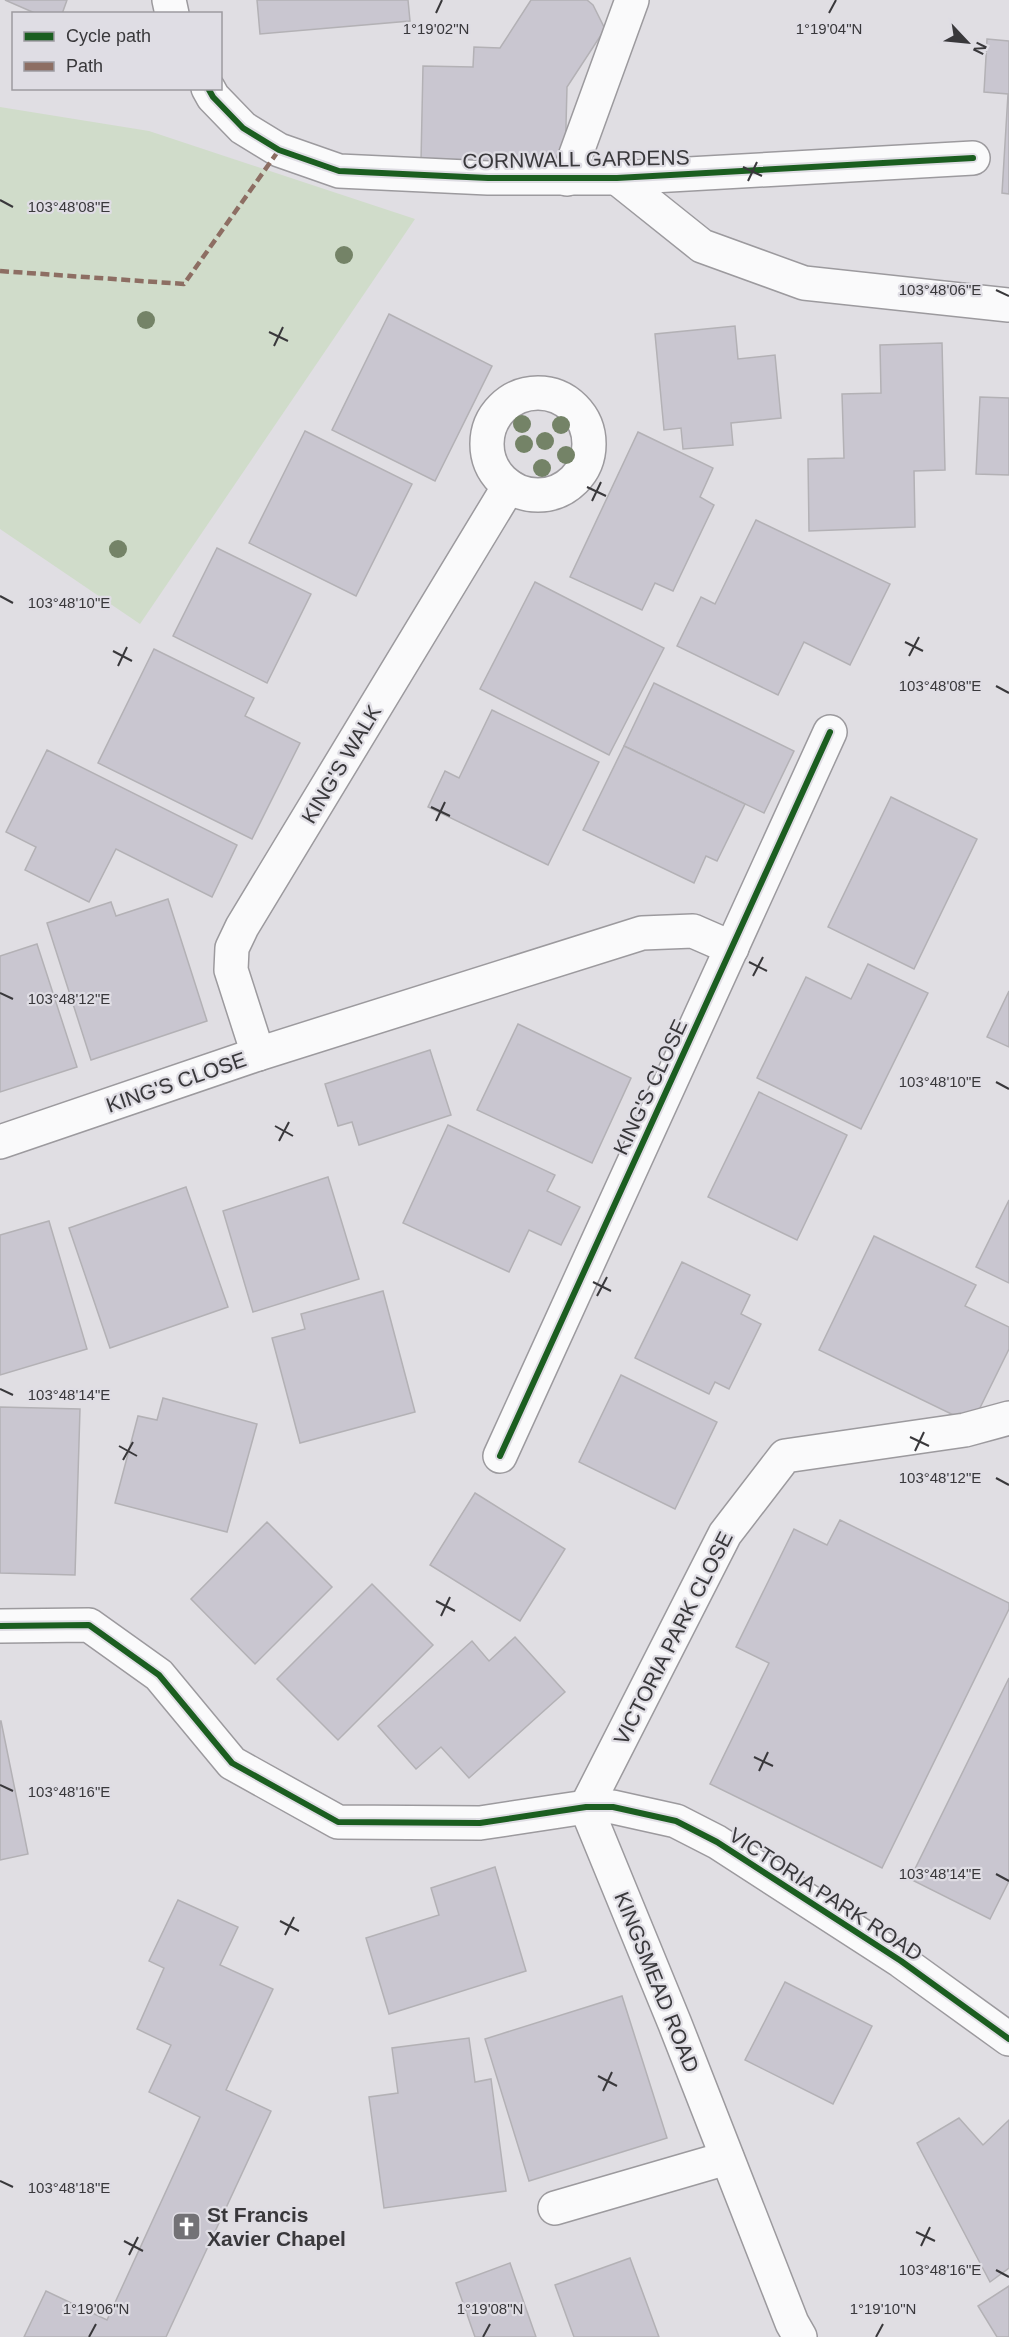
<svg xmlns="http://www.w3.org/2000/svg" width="1009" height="2337" viewBox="0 0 1009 2337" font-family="Helvetica,sans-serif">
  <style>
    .green { fill: #d0dcca }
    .building { fill: #c9c6d0; stroke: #b3b1b5; stroke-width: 1.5 }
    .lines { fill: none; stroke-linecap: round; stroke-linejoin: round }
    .minor-casing { stroke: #9c9a9e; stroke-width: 36 }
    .minor { stroke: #fafafb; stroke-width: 33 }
    .quiet { stroke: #8d6e63; stroke-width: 4.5; stroke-dasharray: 9 4.5; stroke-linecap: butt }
    .cycleway-casing { stroke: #dfdde4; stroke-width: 10 }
    .cycleway { stroke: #1b5e20; stroke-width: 6 }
    .tree { fill: #748367 }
    .ticks { fill: none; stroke: #39383b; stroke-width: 2 }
    .labels { text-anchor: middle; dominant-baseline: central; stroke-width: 4.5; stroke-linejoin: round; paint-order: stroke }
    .street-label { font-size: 21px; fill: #39383b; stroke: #dfdde4 }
    .poi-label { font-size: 21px; font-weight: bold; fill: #39383b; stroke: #dfdde4; text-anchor: start }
    .ticks-label { font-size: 15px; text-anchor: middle; fill: #39383b; stroke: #dfdde4; stroke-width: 4.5; stroke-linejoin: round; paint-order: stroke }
  </style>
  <rect width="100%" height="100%" fill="#e0dee3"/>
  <polygon class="green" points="0,107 149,131 415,219 140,624 0,529"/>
  <g class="building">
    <polygon points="5,0 67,0 62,14 37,14"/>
    <polygon points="257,0 408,0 410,21 260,34"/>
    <polygon points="531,0 587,0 593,5 605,29 567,87 565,164 421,161 423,66 473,67 474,47 500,48"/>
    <polygon points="987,39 1009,41 1009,194 1002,193 1008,94 984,92"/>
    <polygon points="389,314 492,366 435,481 332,430"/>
    <polygon points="735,326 738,359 775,355 781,418 731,423 733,445 683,449 681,428 664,430 655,334"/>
    <polygon points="942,343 945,470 914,471 915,527 809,531 808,459 844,458 842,394 881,393 880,345"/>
    <polygon points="980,397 1009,398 1009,475 976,474"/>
    <polygon points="305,431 412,484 356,596 249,543"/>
    <polygon points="638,432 713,468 700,497 714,505 673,591 655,583 642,610 570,577"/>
    <polygon points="756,520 890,584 850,665 804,642 778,695 677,646 701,597 715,604"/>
    <polygon points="217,548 311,594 267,683 173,636"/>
    <polygon points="535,582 664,648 609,755 480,689"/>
    <polygon points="154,649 254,698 245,716 300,743 252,839 98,763"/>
    <polygon points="654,683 794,751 764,813 624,746"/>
    <polygon points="492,710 599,762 548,865 428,807 445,771 459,778"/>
    <polygon points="624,746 745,804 717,861 706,856 694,883 583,830"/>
    <polygon points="47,750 237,845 212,897 116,849 89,902 25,870 36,847 6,832"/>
    <polygon points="891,797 977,839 914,969 828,927"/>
    <polygon points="168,899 207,1021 91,1060 47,923 111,902 116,916"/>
    <polygon points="37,944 77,1067 0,1092 0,956"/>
    <polygon points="868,964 928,993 861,1129 757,1078 806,977 851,999"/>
    <polygon points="1009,991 1009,1047 987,1037"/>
    <polygon points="518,1024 631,1078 592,1163 477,1110"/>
    <polygon points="430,1050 451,1115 359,1145 352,1122 338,1126 325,1084"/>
    <polygon points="759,1092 847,1135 797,1240 708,1197"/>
    <polygon points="448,1125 555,1175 547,1191 580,1207 561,1245 529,1230 509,1272 403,1223"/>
    <polygon points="328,1177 359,1279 253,1312 223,1211"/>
    <polygon points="186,1187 228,1307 110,1348 69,1228"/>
    <polygon points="1009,1200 1009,1283 976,1267"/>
    <polygon points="49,1221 87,1349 0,1375 0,1235"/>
    <polygon points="874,1236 976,1285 965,1306 1009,1327 1009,1349 972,1424 819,1350"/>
    <polygon points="682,1262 750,1295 741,1314 761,1324 729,1389 715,1382 709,1394 635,1358"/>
    <polygon points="383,1291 415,1412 300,1443 272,1338 305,1329 301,1314"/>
    <polygon points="621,1375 717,1422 675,1509 579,1462"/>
    <polygon points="163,1398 257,1424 227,1532 115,1503 138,1416 157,1420"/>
    <polygon points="0,1407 80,1409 75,1575 0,1573"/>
    <polygon points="475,1493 565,1549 520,1621 430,1565"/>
    <polygon points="840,1520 1009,1603 1009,1609 882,1868 710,1784 769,1663 736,1647 794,1529 827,1545"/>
    <polygon points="267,1522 332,1587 255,1664 191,1599"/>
    <polygon points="372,1584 433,1645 338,1740 277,1679"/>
    <polygon points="515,1637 565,1692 469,1778 441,1747 416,1769 378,1726 472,1641 489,1661"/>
    <polygon points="1009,1678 1009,1881 990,1919 910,1879"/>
    <polygon points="1,1721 28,1854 0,1860 0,1721"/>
    <polygon points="495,1867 526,1971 389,2014 366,1938 439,1915 431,1888"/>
    <polygon points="178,1900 238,1927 220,1965 273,1989 226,2090 271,2111 166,2337 24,2337 46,2291 107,2320 200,2117 149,2092 171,2045 137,2029 164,1968 149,1961"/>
    <polygon points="785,1982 872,2026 833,2104 745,2060"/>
    <polygon points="622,1996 667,2138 529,2181 485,2039"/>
    <polygon points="469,2038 475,2082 491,2079 506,2191 384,2208 369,2097 398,2093 392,2048"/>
    <polygon points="959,2118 983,2145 1009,2120 1009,2268 990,2282 917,2143"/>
    <polygon points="630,2258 659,2337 574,2337 555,2285"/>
    <polygon points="510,2263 536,2337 475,2337 456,2283"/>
    <polygon points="1009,2286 1009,2337 997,2337 978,2306"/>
  </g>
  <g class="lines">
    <defs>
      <g id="minor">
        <polyline points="169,0 172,14"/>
        <polyline points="208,88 213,97 243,128 279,150 339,171 488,178 617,178 973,158"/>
        <polyline points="617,178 702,246 804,283 1009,305"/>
        <polyline points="567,179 632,0"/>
        <circle cx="538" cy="444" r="51"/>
        <polyline points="258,1054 231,970 232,948 242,927 509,486"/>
        <polyline points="0,1142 258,1054 642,933 693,931 732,948"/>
        <polyline points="500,1456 830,732"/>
        <polyline points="0,1626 89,1625 159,1675 232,1763 338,1822 480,1823 586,1807 613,1807 676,1821 717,1842 901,1961 1009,2039"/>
        <polyline points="586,1807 725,1534 785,1456 965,1430 1009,1418"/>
        <polyline points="586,1807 675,2024 792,2323 800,2337"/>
        <polyline points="555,2208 727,2158"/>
      </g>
    </defs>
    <use href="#minor" class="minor-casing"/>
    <use href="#minor" class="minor"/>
    <polyline class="quiet" points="0,271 184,284 279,150"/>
    <defs>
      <g id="cycleway">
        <polyline points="208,88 213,97 243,128 279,150 339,171 488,178 617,178 973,158"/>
        <polyline points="500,1456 830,732"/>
        <polyline points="0,1626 89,1625 159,1675 232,1763 338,1822 480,1823 586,1807 613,1807 676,1821 717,1842 901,1961 1009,2039"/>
      </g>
    </defs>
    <use href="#cycleway" class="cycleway-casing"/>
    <use href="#cycleway" class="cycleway"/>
  </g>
  <g class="tree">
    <circle cx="344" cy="255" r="9"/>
    <circle cx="146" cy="320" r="9"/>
    <circle cx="522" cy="424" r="9"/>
    <circle cx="561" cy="425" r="9"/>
    <circle cx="545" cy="441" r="9"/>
    <circle cx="524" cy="444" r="9"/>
    <circle cx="566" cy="455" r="9"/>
    <circle cx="542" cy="468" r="9"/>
    <circle cx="118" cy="549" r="9"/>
  </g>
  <path class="ticks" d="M436,13L442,0M829,13L836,0M743,167L762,176M748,181L757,162M0,200L13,207M996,290L1009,296M269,332L288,341M274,346L283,327M587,487L606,496M592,501L601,482M0,596L13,603M905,642L923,651M113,651L132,661M909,656L919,637M118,666L127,647M996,686L1009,693M431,807L450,816M436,821L445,802M749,962L767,971M753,976L763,957M0,993L13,999M996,1082L1009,1089M275,1126L293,1136M279,1141L289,1122M593,1282L611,1291M597,1296L607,1277M0,1389L13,1395M910,1437L929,1446M119,1446L137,1456M915,1451L924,1432M123,1460L133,1442M996,1478L1009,1485M436,1601L455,1611M441,1616L450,1597M754,1757L773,1766M759,1771L768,1752M0,1785L13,1791M996,1874L1009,1881M280,1921L299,1931M285,1935L294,1917M598,2076L617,2086M603,2091L612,2072M0,2181L13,2187M916,2232L935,2241M124,2241L143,2251M921,2246L930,2227M129,2255L138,2237M996,2270L1009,2277M89,2337L96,2324M483,2337L490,2324M876,2337L883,2324"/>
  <defs>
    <symbol id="church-square" viewBox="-11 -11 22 22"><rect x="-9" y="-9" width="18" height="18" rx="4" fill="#737276" stroke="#dfdde4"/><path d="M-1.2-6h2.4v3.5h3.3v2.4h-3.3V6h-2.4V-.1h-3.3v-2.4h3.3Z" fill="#fff"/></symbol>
  </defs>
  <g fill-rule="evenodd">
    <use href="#church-square" x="170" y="2210" width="33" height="33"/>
  </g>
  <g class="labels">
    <g class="street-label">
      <text transform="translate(576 159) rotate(-1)">CORNWALL GARDENS</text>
      <text transform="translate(341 764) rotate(-59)">KING'S WALK</text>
      <text transform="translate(176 1082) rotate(-19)">KING'S CLOSE</text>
      <text transform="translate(650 1087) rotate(-65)">KING'S CLOSE</text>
      <text transform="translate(673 1638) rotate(-63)">VICTORIA PARK CLOSE</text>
      <text transform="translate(826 1894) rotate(33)">VICTORIA PARK ROAD</text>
      <text transform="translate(657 1982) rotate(68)">KINGSMEAD ROAD</text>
    </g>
    <g class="poi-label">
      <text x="207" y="2214">St Francis<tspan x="207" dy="24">Xavier Chapel</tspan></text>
    </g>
  </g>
  <g class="ticks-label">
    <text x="436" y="34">1°19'02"N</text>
    <text x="829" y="34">1°19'04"N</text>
    <text x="69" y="212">103°48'08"E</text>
    <text x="940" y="295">103°48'06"E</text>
    <text x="69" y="608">103°48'10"E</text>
    <text x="940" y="691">103°48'08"E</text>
    <text x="69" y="1004">103°48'12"E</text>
    <text x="940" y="1087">103°48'10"E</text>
    <text x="69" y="1400">103°48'14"E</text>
    <text x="940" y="1483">103°48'12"E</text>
    <text x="69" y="1797">103°48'16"E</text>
    <text x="940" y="1879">103°48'14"E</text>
    <text x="69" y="2193">103°48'18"E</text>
    <text x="940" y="2275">103°48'16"E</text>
    <text x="96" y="2314">1°19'06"N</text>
    <text x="490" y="2314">1°19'08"N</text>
    <text x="883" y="2314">1°19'10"N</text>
  </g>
  <rect x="12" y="12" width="210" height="78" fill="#dfdde4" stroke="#9d9ba0" stroke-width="1.5"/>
  <rect x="24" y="32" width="30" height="9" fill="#1b5e20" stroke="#9d9ba0" stroke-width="1.5"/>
  <text x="66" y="42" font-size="18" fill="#39383b">Cycle path</text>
  <rect x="24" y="62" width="30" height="9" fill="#8d6e63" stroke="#9d9ba0" stroke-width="1.5"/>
  <text x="66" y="72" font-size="18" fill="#39383b">Path</text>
  <g transform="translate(967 42) rotate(116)" stroke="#dfdde4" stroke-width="4.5" paint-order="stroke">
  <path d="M0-4.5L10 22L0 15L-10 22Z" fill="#39383b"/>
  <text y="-9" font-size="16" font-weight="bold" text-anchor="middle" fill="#39383b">N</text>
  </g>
</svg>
